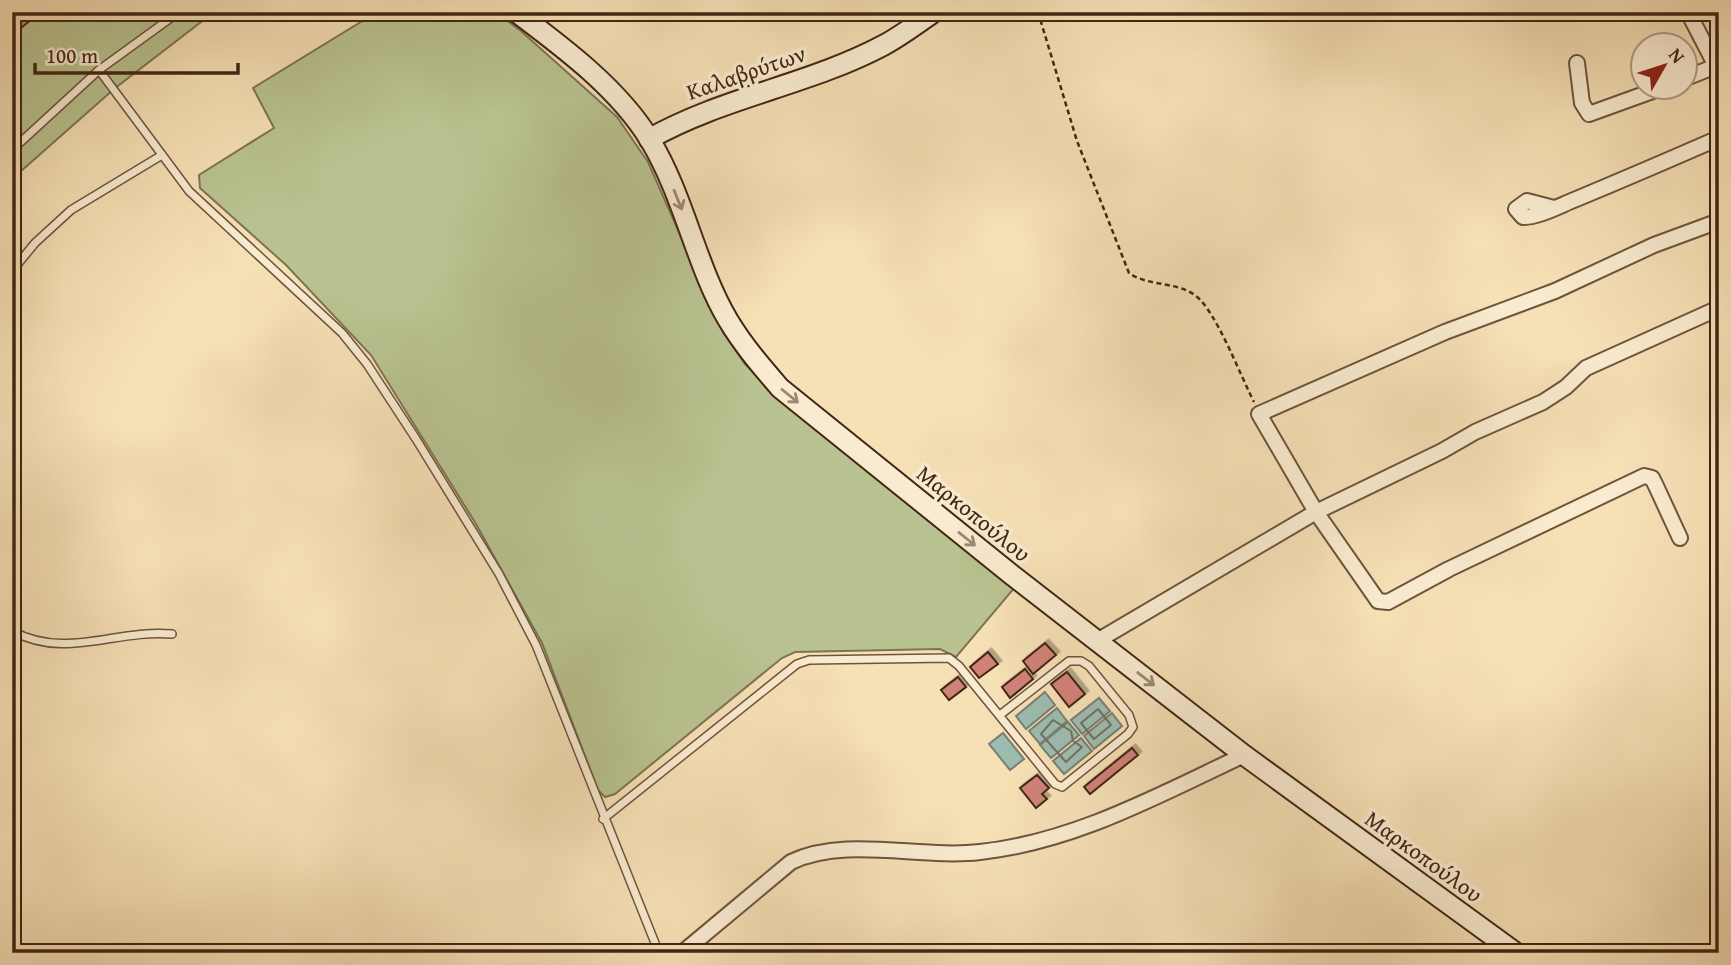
<svg xmlns="http://www.w3.org/2000/svg" width="1731" height="965" viewBox="0 0 1731 965" font-family="'Gentium Book Plus',serif">
  <style>
    .green { fill: #b9c391; stroke: #7e7453; stroke-width: 2 }
    .water { fill: #9dbdb1; stroke: #798073; stroke-width: 2 }
    .lines { fill: none; stroke-linecap: round; stroke-linejoin: round }
    .shore { stroke: #707163; stroke-width: 2 }
    .building { fill: #d08278; stroke: #422515; stroke-width: 2; filter: url(#shadow) }
    .lane-casing { stroke: #6f543d; stroke-width: 10 }
    .street-casing { stroke: #6f543d; stroke-width: 18 }
    .secondary-casing { stroke: #422515; stroke-width: 23 }
    .path { stroke: #422515; stroke-width: 2.5; stroke-dasharray: 5 3.5; stroke-linecap: butt }
    .lane { stroke: #f9ebd0; stroke-width: 7 }
    .street { stroke: #f9ebd0; stroke-width: 14 }
    .secondary { stroke: #f9ebd0; stroke-width: 19 }
    .oneway { stroke: #9e8872 }
    .labels { text-anchor: middle; dominant-baseline: central; stroke-width: 7; stroke-linejoin: round; paint-order: stroke }
    .street-label { font-size: 23px; fill: #422515; stroke: #f9ebd0 }
  </style>
  <defs>
    <filter id="shadow"><feDropShadow dx="3.5" dy="-3.5" stdDeviation="0" flood-color="#0004"/></filter>
  </defs>
  <rect width="100%" height="100%" fill="#f6e0b6"/>
  <filter id="stains"><feTurbulence type="fractalNoise" baseFrequency=".00286" numOctaves="4"/><feColorMatrix values="0 0 0 0 .2 0 0 0 0 .09 0 0 0 0 .02 0 0 0 .5 -.17"/></filter>
  <radialGradient id="worn" r=".72"><stop offset=".6" stop-color="#630" stop-opacity="0"/><stop offset="1" stop-color="#630" stop-opacity=".3"/></radialGradient>
  <g class="green">
    <polygon points="12,12 214,12 114,89 12,179"/>
    <polygon points="377,12 496,12 521,31 617,117 648,162 723,332 745,364 765,384 1016,586 956,657 940,649 795,652 782,658 615,794 605,797 598,790 542,643 476,524 371,355 286,265 200,188 199,175 274,128 253,88"/>
  </g>
  <g class="water">
    <polygon points="1045,692 1055,705 1026,729 1016,716"/>
    <polygon points="1099,698 1110,711 1082,734 1071,720"/>
    <polygon points="1057,708 1067,721 1040,744 1029,731"/>
    <polygon points="1112,713 1122,726 1094,749 1084,736"/>
    <polygon points="1068,722 1079,735 1051,758 1040,745"/>
    <polygon points="1003,733 1024,759 1010,770 989,744"/>
    <polygon points="1081,738 1092,751 1064,774 1053,761"/>
  </g>
  <g class="lines">
    <g class="shore">
      <polygon points="1098,709 1111,725 1094,739 1081,723"/>
      <polygon points="1053,720 1071,731 1073,741 1082,747 1066,762 1041,734"/>
    </g>
  </g>
  <g class="building">
    <polygon points="12,12 41,12 12,35"/>
    <polygon points="1045,643 1056,655 1033,674 1023,661"/>
    <polygon points="988,652 998,664 979,678 970,667"/>
    <polygon points="1025,669 1033,679 1010,698 1002,687"/>
    <polygon points="1067,672 1085,694 1069,707 1051,684"/>
    <polygon points="958,677 966,687 949,700 941,690"/>
    <polygon points="1132,748 1138,755 1090,794 1084,787"/>
    <polygon points="1037,775 1049,788 1042,794 1047,799 1036,808 1020,788"/>
  </g>
  <g class="lines">
    <defs>
      <g id="lane">
        <polyline points="99,70 189,191 342,333 367,364 416,439 499,574 536,645 659,953"/>
        <polyline points="12,150 99,70 179,12"/>
        <polyline points="12,271 35,243 71,210 162,155"/>
        <path d="M12,631C66,660 115,629 172,634"/>
        <polyline points="603,819 797,664 809,660 949,658 959,666 1055,784 1062,787 1128,734 1133,727 1129,715 1089,666 1081,661 1069,661 1000,715"/>
      </g>
      <g id="street">
        <polyline points="1688,12 1719,72"/>
        <polyline points="1577,63 1582,103 1589,114 1661,88"/>
        <polyline points="1686,78 1716,66"/>
        <path d="M1554,208L1527,201L1516,209L1523,217C1539,217 1559,206 1574,200C1622,180 1671,159 1719,138"/>
        <polyline points="1680,538 1656,486 1652,478 1644,476 1449,569 1388,602 1378,601 1316,512 1259,414 1445,332 1555,291 1654,245 1719,221"/>
        <polyline points="1097,641 1316,512 1442,451 1475,432 1543,402 1566,387 1586,368 1719,308"/>
        <path d="M682,953L791,862C846,836 919,859 980,852C1074,842 1159,795 1244,755"/>
      </g>
      <g id="secondary">
        <path d="M516,12C564,48 619,89 650,140C684,196 696,266 728,320C743,345 761,366 780,388L1012,575L1244,755L1516,953"/>
        <path d="M649,139C723,97 809,85 884,45C901,36 918,23 934,12"/>
      </g>
    </defs>
    <use href="#lane" class="lane-casing"/>
    <use href="#street" class="street-casing"/>
    <use href="#secondary" class="secondary-casing"/>
    <path class="path" d="M1038,12L1077,141L1129,273C1149,287 1177,281 1196,296C1216,311 1241,377 1254,402"/>
    <use href="#lane" class="lane"/>
    <use href="#street" class="street"/>
    <use href="#secondary" class="secondary"/>
  </g>
  <defs><path id="oneway-shaft" d="M-6 0H5M1.5-3L5.5 0L1.5 3" fill="none" stroke-width="1.6" stroke-linecap="round" stroke-linejoin="round" transform="scale(1.75)"/></defs>
  <g class="oneway">
    <use href="#oneway-shaft" transform="translate(678 200) rotate(68)"/>
    <use href="#oneway-shaft" transform="translate(790 396) rotate(39)"/>
    <use href="#oneway-shaft" transform="translate(967 539) rotate(39)"/>
    <use href="#oneway-shaft" transform="translate(1146 679) rotate(38)"/>
  </g>
  <g class="labels">
    <g class="street-label">
      <text transform="translate(746 72) rotate(-19)">Καλαβρύτων</text>
      <text transform="translate(974 513) rotate(39)">Μαρκοπούλου</text>
      <text transform="translate(1424 856) rotate(36)">Μαρκοπούλου</text>
    </g>
  </g>
  <rect width="1731" height="965" fill="none" stroke="#f6e0b6" stroke-width="42"/>
  <rect x="14" y="14" width="1703" height="937" fill="none" stroke="#422515" stroke-width="3.5"/>
  <rect x="21" y="21" width="1689" height="923" fill="none" stroke="#422515" stroke-width="2"/>
  <g transform="translate(1664 66) rotate(51)"><circle r="33" fill="#f9ebd0" stroke="#b09c85" stroke-width="2"/>
  <path d="M0-5L12 26L0 18L-12 26Z" fill="#8f2418"/>
  <text y="-10" font-size="19" font-weight="bold" text-anchor="middle" fill="#422515">N</text>
  </g>
  <path d="M35 63v10h203v-10" fill="none" stroke="#422515" stroke-width="3.5"/>
  <text x="46" y="63" font-size="21" fill="#422515" stroke="#f9ebd0" stroke-width="5" paint-order="stroke">100 m</text>
  <rect width="100%" height="100%" filter="url(#stains)"/>
  <rect width="100%" height="100%" fill="url(#worn)"/>
</svg>
